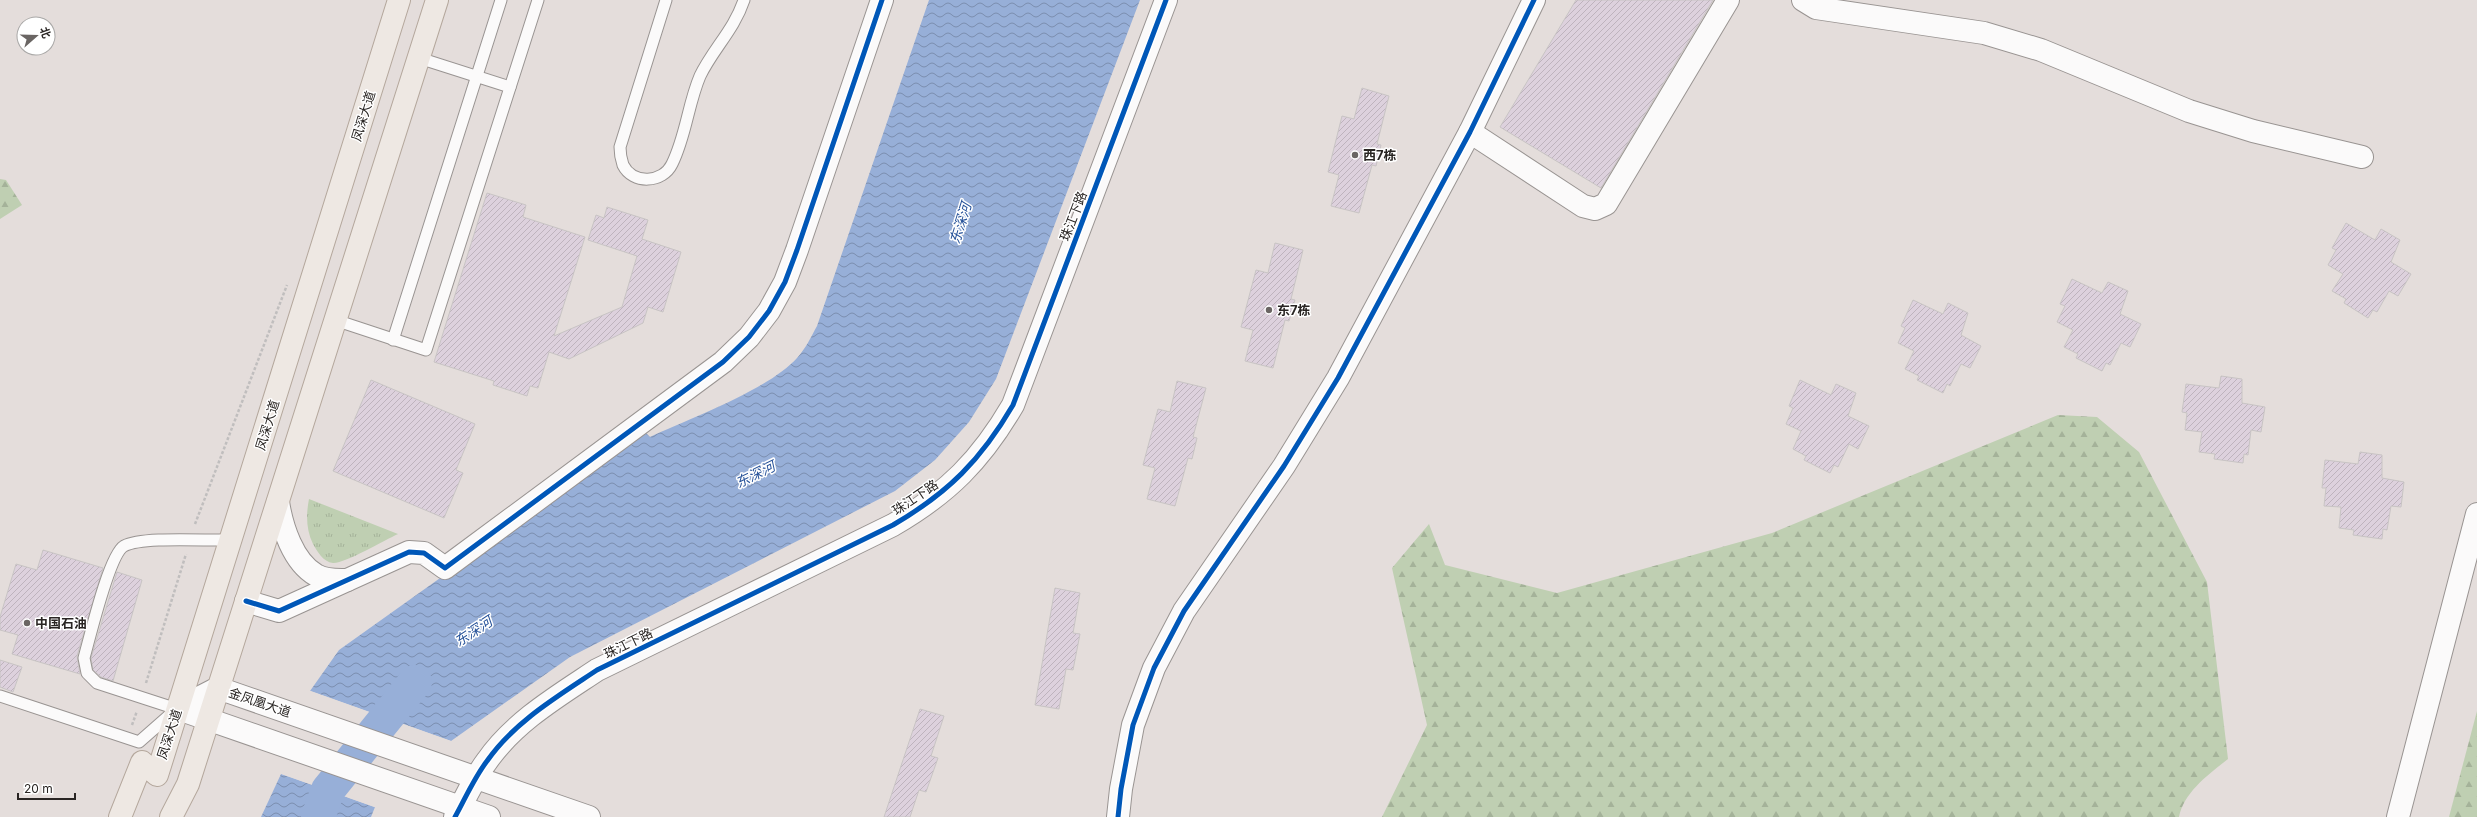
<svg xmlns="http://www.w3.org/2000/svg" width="2477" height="817" viewBox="0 0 2477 817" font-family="Inter,'Noto Sans SC',sans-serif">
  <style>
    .grass { fill: url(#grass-tufts) }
    .forest { fill: url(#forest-firs) }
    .water { fill: url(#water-waves) }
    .pier { fill: #e4dddb }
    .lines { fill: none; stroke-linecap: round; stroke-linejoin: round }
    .river { stroke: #97afd8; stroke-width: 34 }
    .building { fill: url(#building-hatch); stroke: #c8c4c4 }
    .lane-casing { stroke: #999492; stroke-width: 13 }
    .street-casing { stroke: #999492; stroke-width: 24 }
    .secondary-casing { stroke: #999492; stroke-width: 24 }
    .primary-casing { stroke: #b4a79c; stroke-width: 24 }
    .path { stroke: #c0bebe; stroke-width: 2.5; stroke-dasharray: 3 2; stroke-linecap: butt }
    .lane { stroke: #fbfafa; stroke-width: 11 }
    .street { stroke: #fbfafa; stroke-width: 22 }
    .secondary { stroke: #fbfafa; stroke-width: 22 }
    .primary { stroke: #eee8e3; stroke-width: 22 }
    .cycleway-casing { stroke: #fff; stroke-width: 8 }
    .cycleway { stroke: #0057b8; stroke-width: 5 }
    .poi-dot { fill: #6a6563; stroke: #fff; stroke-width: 1.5 }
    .labels { text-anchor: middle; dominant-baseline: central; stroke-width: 3; stroke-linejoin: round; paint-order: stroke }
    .street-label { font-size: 13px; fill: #292523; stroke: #fff }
    .poi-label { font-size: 13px; font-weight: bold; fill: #292523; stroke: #fff; text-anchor: start }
    .water-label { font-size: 14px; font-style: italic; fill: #255199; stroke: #fff }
  </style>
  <defs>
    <pattern id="grass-tufts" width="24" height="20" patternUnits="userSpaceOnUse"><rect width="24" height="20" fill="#bfcfb2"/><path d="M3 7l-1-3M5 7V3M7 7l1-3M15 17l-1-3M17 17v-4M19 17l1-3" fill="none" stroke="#a4b299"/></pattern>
    <pattern id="forest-firs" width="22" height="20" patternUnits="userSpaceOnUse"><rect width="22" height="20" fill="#bfcfb2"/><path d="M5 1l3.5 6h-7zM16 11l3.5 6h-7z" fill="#a4b299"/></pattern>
    <pattern id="water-waves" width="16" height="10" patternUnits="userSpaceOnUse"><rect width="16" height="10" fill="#97afd8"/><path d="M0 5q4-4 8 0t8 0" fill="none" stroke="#7b8eaf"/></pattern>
    <pattern id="building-hatch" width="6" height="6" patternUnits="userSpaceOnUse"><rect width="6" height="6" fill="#ddd1dd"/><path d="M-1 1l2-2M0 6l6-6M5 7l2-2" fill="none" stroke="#beb3bd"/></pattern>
  </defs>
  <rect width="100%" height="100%" fill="#e4dddb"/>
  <path class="grass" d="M309,499L398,534C385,540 344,564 333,563C323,562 317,551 313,544C306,530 306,514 309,499Z"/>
  <g class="forest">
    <polygon points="0,179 6,180 22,205 0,219"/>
    <path d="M2058,415L2097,417L2139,452L2207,582L2228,759C2209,774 2184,792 2179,817H1382L1427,725L1392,568L1429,524L1445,565L1557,593L1772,533Z"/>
    <polygon points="2477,711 2477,817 2449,817"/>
  </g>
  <g class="water">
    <path d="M929,0H1140L996,379L969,422L935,460L895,491L570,657L451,741L310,691L339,650L645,432L650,437C691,418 768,390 797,358C806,348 811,337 817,326Z"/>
    <polygon points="281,774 375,807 371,817 261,817"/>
  </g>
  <g class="pier">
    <polygon points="308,690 451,741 450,743 310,693"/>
    <polygon points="282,772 376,805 377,808 279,773"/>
  </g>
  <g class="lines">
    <polyline class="river" points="318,817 328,790 415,682"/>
  </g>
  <g class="building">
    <polygon points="1576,0 1713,0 1601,188 1500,127"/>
    <polygon points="1362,88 1389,96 1377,144 1381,145 1376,166 1372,165 1359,213 1331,206 1339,175 1328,172 1342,116 1354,119"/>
    <polygon points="487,193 526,205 523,217 585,237 554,336 622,307 637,256 588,240 596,215 604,218 607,207 648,220 642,239 681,252 663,312 648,307 643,323 569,359 549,352 538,388 530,386 527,396 493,385 494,381 434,362"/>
    <polygon points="2346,223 2375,240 2381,229 2400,240 2391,262 2411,274 2398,296 2389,291 2377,312 2373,310 2368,318 2344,303 2346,299 2332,291 2343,274 2328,265 2336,250 2332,248"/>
    <polygon points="1275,243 1303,250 1291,299 1295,300 1289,321 1285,320 1273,368 1245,361 1253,330 1241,327 1256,270 1268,273"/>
    <polygon points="2072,279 2102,293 2108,282 2128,291 2120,314 2141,324 2130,347 2121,343 2110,365 2106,363 2102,371 2076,358 2078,354 2064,347 2073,330 2057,322 2065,306 2060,304"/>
    <polygon points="1913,300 1943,314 1948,303 1968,313 1961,335 1981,346 1970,368 1961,364 1950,386 1947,384 1943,393 1917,380 1919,376 1905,369 1914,351 1898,343 1905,328 1901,326"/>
    <polygon points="2221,376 2242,379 2242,403 2265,407 2261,432 2251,430 2248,455 2244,454 2243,463 2214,459 2215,454 2199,452 2202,432 2185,430 2187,413 2182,412 2186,384 2219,388"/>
    <polygon points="371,380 475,424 456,470 463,473 444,518 333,471"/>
    <polygon points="1800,380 1831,395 1836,384 1856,393 1848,416 1869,426 1858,449 1849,444 1838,467 1834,465 1830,473 1804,460 1806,456 1793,449 1801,431 1786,424 1793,408 1789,406"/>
    <polygon points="1177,381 1206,388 1193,437 1197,438 1192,459 1188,458 1175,506 1147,499 1155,468 1143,465 1158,409 1170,412"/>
    <polygon points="2360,452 2382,455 2382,478 2404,482 2401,507 2391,506 2387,530 2383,529 2382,539 2353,535 2354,530 2339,528 2341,507 2324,506 2326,488 2322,488 2325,460 2358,464"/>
    <polygon points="43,550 103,568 77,656 80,674 12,654 18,635 0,630 0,617 16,564 37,570"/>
    <polygon points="117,572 142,580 113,681 101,677 93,670 91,658"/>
    <polygon points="1055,588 1080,593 1073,633 1080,634 1073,670 1066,669 1059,709 1035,705"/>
    <polygon points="0,660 22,667 13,692 0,687"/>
    <polygon points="920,709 944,716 931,756 938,758 926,792 919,790 910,817 884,817"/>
  </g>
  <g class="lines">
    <defs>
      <g id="lane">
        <path d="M666,0L620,147C620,153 621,159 623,165C633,185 663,183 672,164C686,136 688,104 700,76C713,49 734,30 744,0"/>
        <polyline points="419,58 510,87"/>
        <polyline points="335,320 426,350 538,0"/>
        <polyline points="393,340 501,0"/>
        <polyline points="0,696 139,742 172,713"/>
        <path d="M177,709L97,683L87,673L84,658C90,637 109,555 124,546C143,536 207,541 231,540"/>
      </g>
      <g id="street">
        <polyline points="1803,0 1816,8 1984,33 2041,50 2189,111 2253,131 2362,157"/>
        <polyline points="1470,132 1583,206 1595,209 1606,204 1728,0"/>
        <path d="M278,502C282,527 293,562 316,575C326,581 337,580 347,580"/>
        <polyline points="246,601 279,611 409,552 424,553 445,568 723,362 749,337 769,311 785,282 797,250 882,0"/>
        <path d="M455,817C465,799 474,778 487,761C514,722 558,696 597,670L893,525C948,493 981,460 1013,405L1166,0"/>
        <polyline points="1118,817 1121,789 1133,725 1154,668 1184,611 1284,466 1338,378 1470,132 1534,0"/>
      </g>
      <g id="secondary">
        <polyline points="177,709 218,688 589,817"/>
        <polyline points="190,713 489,817"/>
        <polyline points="2398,817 2477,514"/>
      </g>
      <g id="primary">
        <polyline points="120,817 142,762 157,775 399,0"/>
        <polyline points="171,817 188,784 437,0"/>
      </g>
    </defs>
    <use href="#lane" class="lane-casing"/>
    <use href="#street" class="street-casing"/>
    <use href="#secondary" class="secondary-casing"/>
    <use href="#primary" class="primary-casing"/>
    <g class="path">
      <polyline points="195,524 287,285"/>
      <polyline points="146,683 186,554"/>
      <polyline points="132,725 137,711"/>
    </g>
    <use href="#lane" class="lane"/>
    <use href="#street" class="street"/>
    <use href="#secondary" class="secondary"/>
    <use href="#primary" class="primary"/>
    <defs>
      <g id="cycleway">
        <polyline points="246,601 279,611 409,552 424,553 445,568 723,362 749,337 769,311 785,282 797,250 882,0"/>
        <path d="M455,817C465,799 474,778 487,761C514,722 558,696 597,670L893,525C948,493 981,460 1013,405L1166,0"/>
        <polyline points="1118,817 1121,789 1133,725 1154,668 1184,611 1284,466 1338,378 1470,132 1534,0"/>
      </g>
    </defs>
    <use href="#cycleway" class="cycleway-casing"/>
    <use href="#cycleway" class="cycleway"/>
  </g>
  <g class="poi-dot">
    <circle cx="1355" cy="155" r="4"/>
    <circle cx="1269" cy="310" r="4"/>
    <circle cx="27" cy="623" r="4"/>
  </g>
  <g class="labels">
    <g class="street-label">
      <text transform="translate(363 116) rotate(-73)">凤深大道</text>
      <text transform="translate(1073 216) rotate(-69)">珠江下路</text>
      <text transform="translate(267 425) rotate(-73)">凤深大道</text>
      <text transform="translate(915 497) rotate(-34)">珠江下路</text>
      <text transform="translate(628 643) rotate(-26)">珠江下路</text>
      <text transform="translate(260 702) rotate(19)">金凤凰大道</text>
      <text transform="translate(169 734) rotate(-72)">凤深大道</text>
    </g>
    <g class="poi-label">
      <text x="1363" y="155">西7栋</text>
      <text x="1277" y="310">东7栋</text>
      <text x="35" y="623">中国石油</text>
    </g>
    <g class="water-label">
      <text transform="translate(960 223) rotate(-73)">东深河</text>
      <text transform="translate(755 474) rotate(-26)">东深河</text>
      <text transform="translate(473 631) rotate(-33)">东深河</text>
    </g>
  </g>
  <g transform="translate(36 36) rotate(70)"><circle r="19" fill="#ffffff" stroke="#a9a8a7"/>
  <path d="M0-3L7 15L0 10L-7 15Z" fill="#6a6563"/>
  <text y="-6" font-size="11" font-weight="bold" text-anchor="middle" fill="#292523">北</text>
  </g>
  <path d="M18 793v6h57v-6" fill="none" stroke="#292523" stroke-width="2"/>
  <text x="24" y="793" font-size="12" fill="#292523" stroke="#ffffff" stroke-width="3" paint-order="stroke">20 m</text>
</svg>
